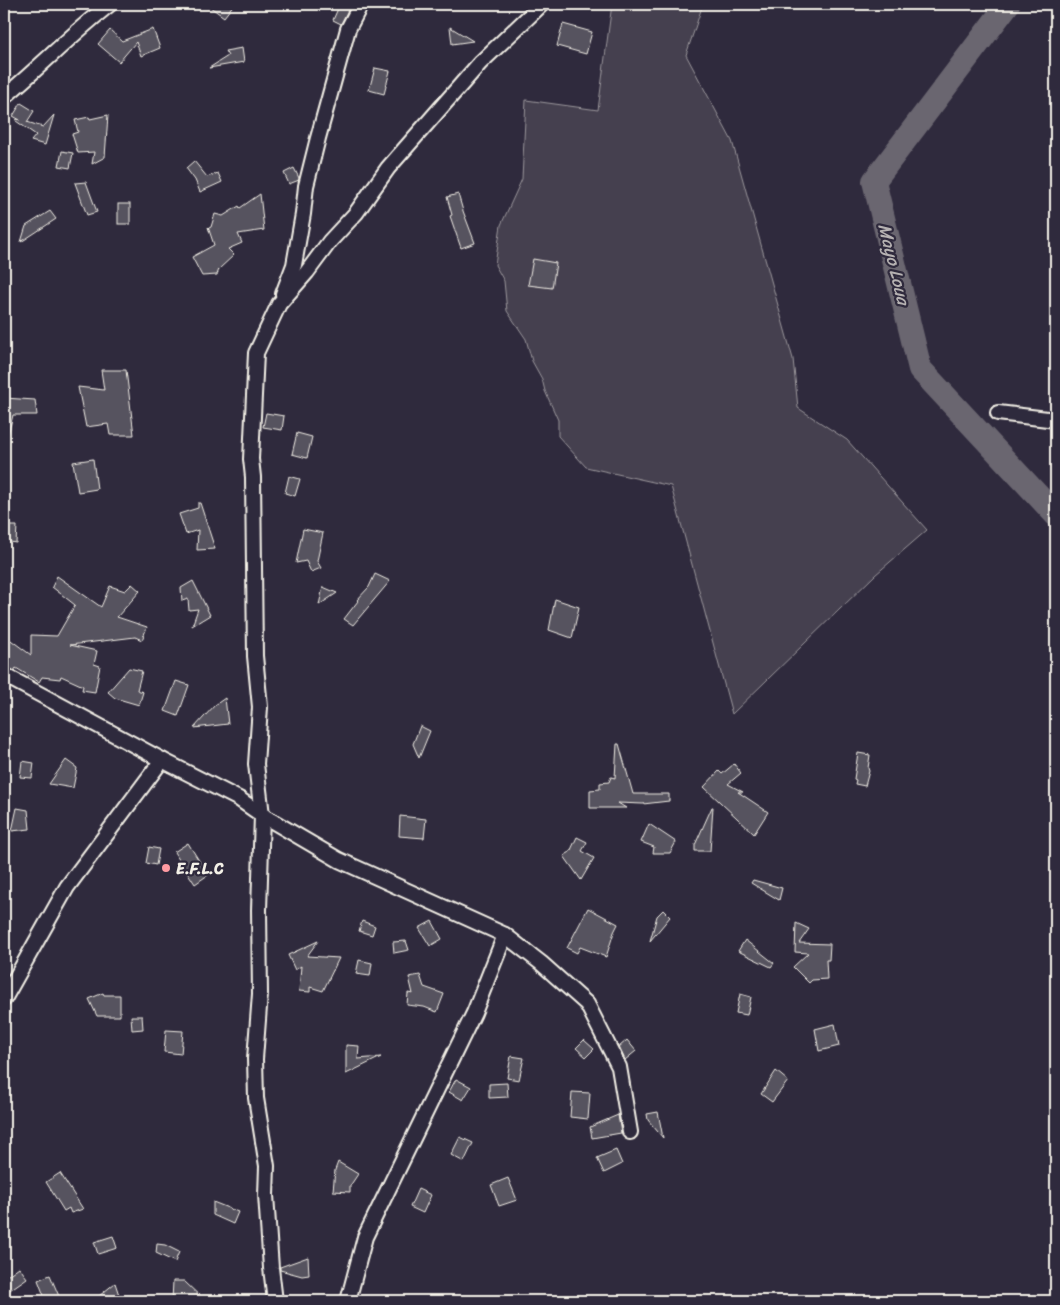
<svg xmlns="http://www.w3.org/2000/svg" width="1060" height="1305" viewBox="0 0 1060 1305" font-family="Sriracha,sans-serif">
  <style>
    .green { fill: #454050; stroke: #9c989c }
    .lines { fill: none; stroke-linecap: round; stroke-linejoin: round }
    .river { stroke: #6a6670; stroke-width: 24 }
    .building { fill: #56525f; stroke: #f4f1e8 }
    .minor-casing { stroke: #f4f1e8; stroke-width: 18 }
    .minor { stroke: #2f2a3d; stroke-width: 14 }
    .poi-dot { fill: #ff9aa2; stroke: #2f2a3d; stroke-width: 2 }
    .labels { text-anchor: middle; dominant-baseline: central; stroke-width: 4.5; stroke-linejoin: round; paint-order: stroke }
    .poi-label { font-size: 16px; font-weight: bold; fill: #f4f1e8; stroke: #2f2a3d; text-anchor: start }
    .water-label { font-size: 18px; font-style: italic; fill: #b6b2b2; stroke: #2f2a3d }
  </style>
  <rect width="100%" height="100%" fill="#2f2a3d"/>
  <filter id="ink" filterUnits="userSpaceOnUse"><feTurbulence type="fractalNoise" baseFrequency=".02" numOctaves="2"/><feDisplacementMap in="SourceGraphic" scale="10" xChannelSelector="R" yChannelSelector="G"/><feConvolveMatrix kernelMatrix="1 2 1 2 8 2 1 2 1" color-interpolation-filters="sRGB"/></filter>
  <g filter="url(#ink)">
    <polygon class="green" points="612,4 703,4 686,55 732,141 793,359 798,408 847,440 927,530 875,575 732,714 671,486 586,467 558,436 558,420 545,391 542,379 532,361 526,339 507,311 504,281 495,265 501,225 522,179 526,100 598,110"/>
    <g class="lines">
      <polyline class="river" points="1008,4 874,181 920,369 1056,515"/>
    </g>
    <g class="building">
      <polygon points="206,4 234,4 224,17"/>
      <polygon points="340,4 351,4 341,24 333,20"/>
      <polygon points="563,24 592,32 586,54 557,46"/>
      <polygon points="450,27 473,41 452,44"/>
      <polygon points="153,29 160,48 141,56 136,42 119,62 98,44 110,30 122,41"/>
      <polygon points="242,48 244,62 209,68 228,56 225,51"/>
      <polygon points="375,68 390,71 384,94 369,90"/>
      <polygon points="21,103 34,111 27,122 43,127 54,115 45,145 31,141 36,135 16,121 17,119 20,120 13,116"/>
      <polygon points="108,115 105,157 92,164 94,152 78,153 72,134 78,132 75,120 89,117 90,119"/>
      <polygon points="62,151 73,153 70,168 59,166"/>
      <polygon points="194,161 207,177 218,173 222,182 200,192 195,180 186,168"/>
      <polygon points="294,168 299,178 299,180 289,184 284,173"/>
      <polygon points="86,182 97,212 87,215 75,183"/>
      <polygon points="260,194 264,230 238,234 242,243 228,249 234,255 219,269 217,275 202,276 192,257 214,245 208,227 209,228 211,227 215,214 223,216 239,206 240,208"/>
      <polygon points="458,194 463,211 475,243 461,248 450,216 452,215 447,197"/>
      <rect x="118" y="204" width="12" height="20"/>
      <polygon points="50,211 56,219 21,242 26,226"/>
      <polygon points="533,259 556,263 552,288 528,285"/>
      <polygon points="101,370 126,370 134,435 110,435 108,424 86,427 78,387 104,390"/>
      <polygon points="4,398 35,400 37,415 13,415 8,435 4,435"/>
      <polygon points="266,413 284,416 282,430 263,427"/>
      <polygon points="297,433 312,437 307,458 292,454"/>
      <polygon points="93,459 97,489 78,492 73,462"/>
      <polygon points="289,476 300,479 295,496 285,493"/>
      <polygon points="198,503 200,503 215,549 197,550 198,530 186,534 179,514 198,508"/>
      <polygon points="4,526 17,526 16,543 4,541"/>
      <polygon points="303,529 323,533 317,561 321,568 311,572 306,561 296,563"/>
      <polygon points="375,574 390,581 353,625 344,619 358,601 357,600 369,587"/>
      <polygon points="57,576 101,607 110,586 125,591 132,584 140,591 117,617 147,627 142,640 135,637 70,645 97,651 94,664 100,666 95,692 82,690 83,686 61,676 60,679 42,677 39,682 16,668 14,671 4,666 4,635 31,655 31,635 57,636 75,605 52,587"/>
      <polygon points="193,581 210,615 192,626 198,609 189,610 188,599 182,601 181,588"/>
      <polygon points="323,587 337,593 319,605"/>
      <polygon points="555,599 579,607 572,638 549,630"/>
      <polygon points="129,668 142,671 137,690 143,692 139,705 115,698 108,692"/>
      <polygon points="176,681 189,685 178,716 165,711"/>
      <polygon points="225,698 228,724 194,728 215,705"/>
      <polygon points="420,726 430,731 419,758 413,744"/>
      <polygon points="617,744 619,744 633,794 669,794 669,801 643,804 618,803 626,808 590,808 590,790 600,789 600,783 609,782 611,777 615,778"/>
      <polygon points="858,753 870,755 868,768 869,771 865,786 855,784 856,780 854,779"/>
      <polygon points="66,760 77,768 73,788 49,784"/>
      <polygon points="22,761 34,763 32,778 20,777"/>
      <polygon points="734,764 741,773 728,784 743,792 738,792 768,812 754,834 704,787 719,771 722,774"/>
      <polygon points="712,807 713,807 710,851 695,851 695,845"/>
      <polygon points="17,808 28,810 30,829 12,831"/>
      <polygon points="400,816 426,819 424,838 399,836"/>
      <polygon points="649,824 676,842 670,853 653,853 654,847 641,842"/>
      <polygon points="577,837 587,842 582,851 594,858 581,880 564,856 570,852"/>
      <polygon points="188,843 208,875 195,884 174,852"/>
      <polygon points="149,847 159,849 156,865 146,863"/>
      <polygon points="753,880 782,888 779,900 751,883"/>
      <polygon points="588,908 618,924 614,932 606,957 580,947 577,953 567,948"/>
      <polygon points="663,910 670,917 650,941 657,916"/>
      <polygon points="362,921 375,926 372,935 359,931"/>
      <polygon points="432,921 442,939 430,946 419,928"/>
      <polygon points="796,923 809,929 799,943 830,944 829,960 826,960 827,979 812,980 809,983 793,967 808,953 795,952"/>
      <polygon points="745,940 774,963 771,967 738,951"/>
      <polygon points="318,941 307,956 339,958 323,991 310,987 310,992 299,991 301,966 295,970 288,955"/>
      <polygon points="406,941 409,950 394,953 393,942"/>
      <polygon points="359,960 372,963 370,976 356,974"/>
      <polygon points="420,975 424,987 444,994 437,1012 424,1007 407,1005 408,993 413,994 409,977"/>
      <polygon points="103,993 104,995 120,995 120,1016 97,1016 89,999"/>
      <polygon points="740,994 751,997 747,1015 736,1013"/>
      <polygon points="131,1016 142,1016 143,1029 132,1030"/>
      <polygon points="835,1024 839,1046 819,1051 815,1029"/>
      <polygon points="166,1030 183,1031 181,1054 164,1052"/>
      <polygon points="584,1040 594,1049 586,1057 576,1048"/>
      <polygon points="627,1040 636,1051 625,1060 619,1047"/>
      <polygon points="346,1045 359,1046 358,1059 381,1057 346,1074"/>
      <polygon points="511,1056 524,1058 519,1080 507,1078"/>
      <polygon points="776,1071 788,1081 772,1102 761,1094"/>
      <polygon points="456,1079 471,1087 463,1100 449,1092"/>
      <polygon points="507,1083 508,1097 489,1098 489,1084"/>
      <polygon points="572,1092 590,1093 588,1119 570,1117"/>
      <polygon points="658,1112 663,1138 648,1120 647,1114"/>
      <polygon points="618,1115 621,1133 592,1138 590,1127"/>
      <polygon points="460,1137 473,1143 464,1162 451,1155"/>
      <polygon points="616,1150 622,1164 604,1173 597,1158"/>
      <polygon points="338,1162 358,1174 350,1186 350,1192 333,1191 335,1170"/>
      <polygon points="60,1173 83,1209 71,1213 69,1208 64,1211 46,1182"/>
      <polygon points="508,1178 517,1200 499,1206 491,1185"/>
      <polygon points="418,1189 431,1195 423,1213 410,1207"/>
      <polygon points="213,1202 238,1212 233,1224 213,1215"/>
      <polygon points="113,1236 117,1248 98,1254 94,1242"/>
      <polygon points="157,1244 165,1245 179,1252 175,1262 156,1253"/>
      <polygon points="308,1257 309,1275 302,1276 280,1270 280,1267"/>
      <polygon points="19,1267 27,1278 4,1294 4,1278"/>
      <polygon points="50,1275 61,1301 46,1301 38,1280"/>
      <polygon points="173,1281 184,1281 205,1301 172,1301"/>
      <polygon points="115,1283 121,1301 93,1301"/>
    </g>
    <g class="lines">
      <defs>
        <g id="minor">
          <path d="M4,97C40,67 73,33 110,4"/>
          <polyline points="283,294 294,265 303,214 306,186 318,138 348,29 361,4"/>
          <polyline points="998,413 1056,420"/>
          <polyline points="4,675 162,760 239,799 262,815 339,860 505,935 541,963 587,1004 619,1067 630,1132"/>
          <polyline points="4,999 67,887 162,760"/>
          <polyline points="275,1301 271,1268 266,1195 267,1166 256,1098 255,1059 260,994 259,910 262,815 256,764 260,707 255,656 253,477 251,459 256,353 279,304 307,272 330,241 356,213 388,168 480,63 542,4"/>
          <polyline points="348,1301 365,1237 474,1013 505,935"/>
        </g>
      </defs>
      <use href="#minor" class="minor-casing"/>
      <use href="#minor" class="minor"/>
    </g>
  </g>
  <circle class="poi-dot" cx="166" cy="868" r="5"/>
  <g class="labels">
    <g class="poi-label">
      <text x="176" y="868">E.F.L.C</text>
    </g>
    <g class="water-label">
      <text transform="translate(894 264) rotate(76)">Mayo Loua</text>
    </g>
  </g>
  <rect width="1060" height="1305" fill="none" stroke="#2f2a3d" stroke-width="20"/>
  <rect x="10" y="10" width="1040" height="1285" fill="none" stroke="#f4f1e8" stroke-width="2" filter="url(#ink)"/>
</svg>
